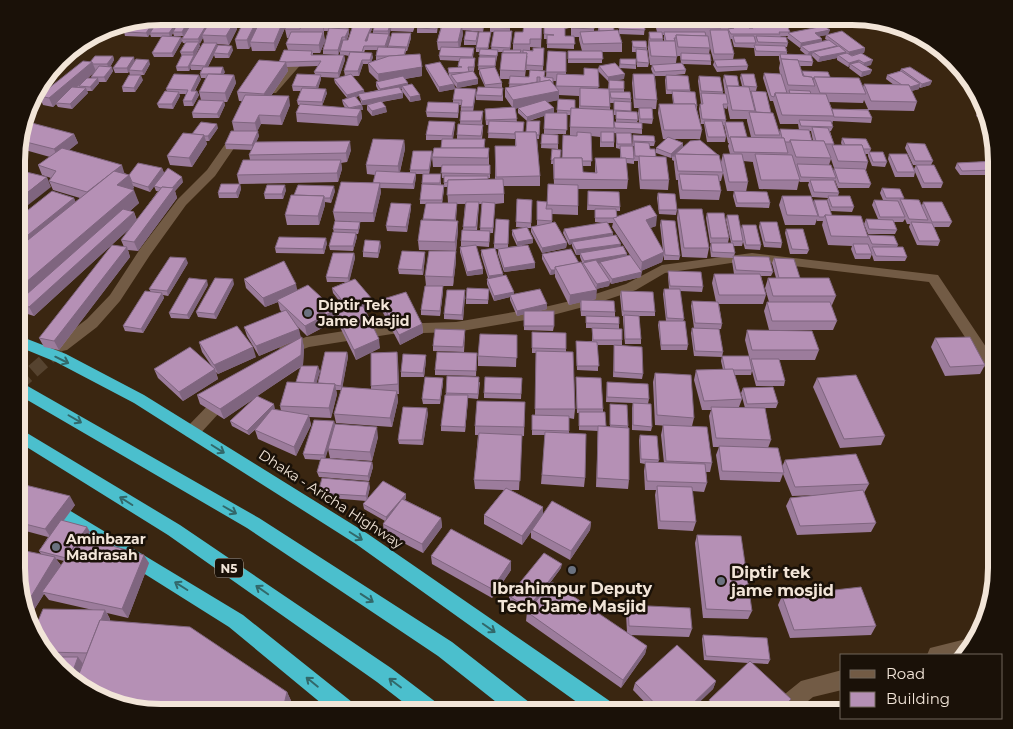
<svg xmlns="http://www.w3.org/2000/svg" width="1013" height="729" viewBox="0 0 1013 729" font-family="Montserrat,sans-serif">
  <style>
    .lines { fill: none; stroke-linecap: round; stroke-linejoin: round }
    .street-tunnel { stroke: #56432f; stroke-width: 14; stroke-dasharray: 14 7; stroke-linecap: butt }
    .street { fill: #725b45; fill-rule: evenodd }
    .highway { fill: #4bbfcd; fill-rule: evenodd }
    .wall { fill: #9c7c9c; fill-rule: evenodd }
    .shaded-wall { fill: #7f657f }
    .building { fill: #b590b5; stroke: #7f657f }
    .oneway { stroke: #32686a }
    .worship-dot { fill: #6b7280; stroke: #1a1108; stroke-width: 2 }
    .labels { text-anchor: middle; dominant-baseline: central; stroke-width: 5; stroke-linejoin: round; paint-order: stroke }
    .shield { fill: #1a1108; stroke: #b1a59a; stroke-width: 1 }
    .shield-label { font-size: 12px; font-weight: bold; fill: #f2e5d8 }
    .poi-label { font-size: 14px; font-weight: bold; fill: #f2e5d8; stroke: #1a1108; text-anchor: start }
    .street-label { font-size: 14px; fill: #f2e5d8; stroke: #1a1108 }
    .near-poi-label { font-size: 16px; font-weight: bold; fill: #f2e5d8; stroke: #1a1108; text-anchor: start }
    .rim { fill: none; stroke: #f2e5d8; stroke-width: 6 }
  </style>
  <rect width="100%" height="100%" fill="#3a2611"/>
  <g class="lines">
    <polyline class="street-tunnel" points="17,385 62,346"/>
    <g class="street">
      <polygon points="306,49 310,50 310,54 276,93 268,93 267,91 268,89 302,50"/>
      <polygon points="239,129 245,132 215,176 186,205 150,255 120,301 97,327 67,350 62,351 57,350 55,346 57,342 87,319 110,295 140,249 178,199 207,170 235,130"/>
      <polygon points="752,253 938,275 996,362 996,378 991,377 929,282 752,261 731,263 665,273 636,290 591,305 549,316 456,332 392,334 309,347 285,356 280,355 278,351 280,347 306,337 357,329 392,324 456,322 549,306 583,298 626,284 662,265"/>
      <polygon points="225,391 230,393 233,397 230,401 198,436 192,438 186,436 184,432 186,428 220,393"/>
      <polygon points="970,638 973,639 967,655 927,655 930,648"/>
      <polygon points="842,670 842,690 813,697 793,713 767,713 770,706 801,681"/>
    </g>
    <g class="highway">
      <polygon points="17,335 66,354 144,395 368,534 617,706 620,713 592,713 356,544 134,403 56,362 17,346"/>
      <polygon points="17,380 259,518 452,642 534,706 537,713 510,713 438,656 247,528 17,394"/>
      <polygon points="17,427 180,525 391,668 441,706 444,713 417,713 377,682 168,535 17,441"/>
      <polygon points="49,498 243,615 357,706 360,713 333,713 229,627 43,510 40,505 43,500"/>
    </g>
  </g>
  <g class="wall">
    <path d="M161,16H176L171,24L154,23L153,22L152,23H153L154,27L175,29L178,24L176,21L180,16H208L204,24H206V23L211,16H232V17H236L237,22L236,24L237,29L229,45L217,44L218,46L233,50L229,58H215L214,55L208,67L225,72L223,74L234,75L236,83L227,102H224L225,105L219,118H193L192,113L201,100L199,92L206,78H201L200,74L201,70H191V68L189,71H177L176,67L182,56L180,52L185,43H183L182,41L173,57H154L152,53L162,37H151L150,34L148,37L125,36L124,32L129,25L115,24ZM173,33L174,36H183L182,39L181,37H171ZM203,38L204,43L194,58L200,46L199,44Z"/>
    <path d="M246,16H263V19L325,18V22L327,16H349L347,21L349,26L348,29L349,33L347,40H348L365,19L384,16L382,21L391,24L394,16H419V18H410L409,21L415,26L413,32L391,31V28L389,34L390,38L387,48H388V46L411,33V38L407,51H406L405,55L422,76L405,79L408,85L421,100L410,102L402,91V89H401L403,93V98L382,102L387,112L372,116L367,110V105L372,104L362,105L359,96L356,97L362,105L363,110H361L362,118L358,126L297,122L296,113L300,105H298L297,101L301,91H293L292,86L315,74L314,72L318,66L287,67L288,71L271,96L290,105L282,125L261,124L257,131L259,136L256,142L351,150L347,162L341,163L342,169L338,182L239,184L237,175L250,160L249,155L252,150L226,149L225,144L234,131L232,122L242,101H239L237,92L279,62L288,50L286,44L289,38H287L285,29L287,26H285V28L275,51H252L251,46L249,49H237L235,40ZM375,23L373,31V33H370ZM324,31H328L323,50V54L338,55L340,51V55H313V53H320L325,41L324,34ZM365,50H377L376,56V60L371,62L373,57L364,53ZM344,55L349,56L344,71L345,76H346L339,77L345,60ZM363,64H368L369,72L378,81L376,82V86L378,90L365,93L352,76H359ZM321,77L338,78L334,79L335,83L347,98L342,100L343,104L345,108L322,106L327,93L318,89L321,79Z"/>
    <polygon points="442,16 485,16 483,32 462,30 463,34 460,48 474,48 473,58 475,58 475,63 474,71 469,71 478,84 457,88 454,84 455,89 439,92 426,69 425,65 449,76 448,68 458,67 459,61 440,60 439,56 441,50 438,50 437,42 441,26 441,20"/>
    <path d="M490,16H506L505,22H509V17L537,16L536,24H542L541,48L530,47V51L544,48L543,70H526L527,60L525,77H529L530,70L546,77L548,51L566,52V74L583,75L598,69L599,66L619,68L620,59L636,65V69L619,68L624,79L616,80L624,89V92L631,99V112L638,120L637,122L639,123L638,113L639,108H634L632,83L633,74H653L651,69L652,65H654H650L648,49L649,32H657L656,28L657,20H673L672,16H691V20H694V16L774,17L775,23L790,32V33L829,34L865,48L864,53H862L871,65L866,66L872,70L870,74L861,77L849,68L850,66L848,67L837,60V58L818,62L812,56V55H811L813,62L812,66H800L802,72L830,77L863,87L864,84L894,85L886,79L887,75L900,71L901,69L932,81L930,85L920,88L919,87V89L911,91L917,102L914,111L868,110L872,118L871,123L833,121L832,124L833,127L831,131H830L834,145H842L841,143L842,138L871,149L870,152L887,162L885,167L872,166L868,156V154H865L868,162L866,170L871,184L869,188H838L835,180V181L839,193L838,196L854,207L852,212L831,211L827,200L828,198L812,197L808,185L809,182H800L799,181L797,190L759,189L753,163V162L743,161L748,182L746,192L770,203L769,208L736,207L733,196L734,191H727L723,173L721,181H719L721,191L719,200L680,199L678,183V180H676L674,163V161L672,160V157L671,158L656,153V148L666,139H663L658,113L659,104H673L672,94H666L665,80L666,76H655L657,100L656,109H652L653,119L652,124L642,123V134L631,133L632,146L634,159V164L626,163L628,180L627,189H578V215L552,214V223L567,243L566,248L542,253L531,232V228H527L533,243L522,245L535,263V268L504,272L498,254V249H495L503,276L514,295L547,309L539,311L554,326L553,331L524,330V314L517,316L510,300V297L494,301L489,289L488,304H466V299L489,289L487,284V279L488,278L481,255V250L494,249V244L509,220L508,247L517,246L512,235V230L525,228L516,227L517,199L532,200L531,227L540,225H537V201L547,202L554,184L553,164H551L552,149L560,158H562L570,135V115H567L566,134H544V116L529,121L540,126L539,139H537L540,176V186H504V203L495,204L493,233H490L489,247L476,246L483,274L467,276L460,252V247L465,246H461V241L463,230L465,204H457L456,221L458,230L456,251L419,250L418,241L423,220L426,204H420V200L423,174H416V177L414,189L380,188L381,192L374,222H360V226L358,234H356L357,237L353,251L330,250L329,246L334,232L333,229L352,221H335L333,212L373,183L375,175L367,174L366,165L404,140L405,149L400,172H410V170L432,151V156L429,174H441V185H444V178H442V167H433L432,157L441,148L442,140H426V135L455,122V126L453,139H457V135L460,124L461,105H459L458,118L427,117L426,112L453,103V100L476,89L473,111H483L482,125H483V130L482,139L485,148H489V165H490V178H488V179H495V146H515V139L488,138L489,125H486L485,113V109L512,107L505,97V88L509,87L510,79H500L502,83V88L503,92V101L476,100V95L485,87L479,74V70H478L480,52H476V48L491,32L488,50H491L494,32H490ZM742,17H744L745,23H741ZM510,25L524,26L523,32L513,44V50H510L512,36L510,31ZM662,35H664V41H663ZM826,35L825,39L827,40L822,41L820,36ZM780,36H788L787,38L800,48L801,47L800,50L806,55L787,54V52L786,47H787L788,43ZM730,39H732L734,47L754,48L755,56H779V59L780,63L779,68L780,74L764,73L763,78L770,101H773L780,124H798L799,130L780,129L779,132L771,113L751,91V93L750,91H756L757,87L741,74L740,78L742,86H739L724,75L723,80L725,94H723V92L699,76L698,81L701,104H700L699,109L701,124H704L707,142H725L726,137L723,125H724L728,143H729L728,146L730,154H723L721,162L683,147V143L673,139H700L702,130L697,110V106L690,90L666,76L685,74L686,70L683,64L711,65V61L709,54L710,48L714,62L713,65L717,72L747,70L748,66L733,60L734,54ZM498,52H503L500,70V78L495,68ZM677,56H680L681,63H676ZM598,71L609,82L608,89H598ZM553,81H557L556,88L553,83ZM610,93V103H614V115H616V122L614,125L610,110ZM559,95L579,96V109H575L559,99ZM558,100L557,113H554L548,102ZM864,100L868,109H832L829,102L863,103ZM727,105L730,119H747V121L751,137H747L726,122L724,108L727,109ZM518,108V113L527,121L526,132H523L517,122L515,109ZM614,129V133H618H616V148L620,149V158H595V173L583,172L582,166H591V136L600,137V147H614ZM809,131H811L813,141H812ZM831,159L834,168L833,171L829,165ZM444,187H447L448,203H442ZM479,204H482L480,231H477Z"/>
    <path d="M550,16H616V19H613L614,31L619,32V22H625V16H650L651,21L650,25H645L644,35L619,34L622,43V52H602V63H568V51H582L579,40V37H574V49L547,48V39H544V24H549ZM569,17H571V36H565V29L569,28ZM594,18H598V31H594Z"/>
    <polygon points="438,25 437,33 417,33 417,28"/>
    <polygon points="478,32 478,36 476,45 464,45 464,40"/>
    <polygon points="632,41 647,48 649,63 648,67 637,67 636,52 632,52"/>
    <path d="M113,56L114,60L110,67L113,71L106,82H99V83L92,91H87L88,93L72,109L58,107L56,104L53,107L43,105L39,96L90,62ZM95,71L91,77L92,78H88Z"/>
    <polygon points="150,64 144,75 130,75 129,71 128,73 115,73 113,68"/>
    <polygon points="201,79 195,91 197,91 199,95 193,106 184,106 183,101 186,94 179,94 180,96 173,109 159,108 157,104 167,91 166,89"/>
    <polygon points="143,80 135,92 123,92 122,87"/>
    <polygon points="980,107 984,107 989,124 976,116"/>
    <polygon points="23,126 74,134 78,143 69,150 129,175 162,168 164,173 150,192 133,186 134,188 132,189 139,203 130,211 134,212 137,220 158,191 156,191 154,186 183,182 175,191 177,198 138,251 128,250 130,257 59,350 44,347 39,338 124,247 121,240 129,229 34,316 21,312 19,308 18,309 18,217 18,218 74,198 75,202 80,198 53,190 49,181 51,178 42,175 38,165 50,157 18,148 18,142"/>
    <polygon points="218,128 209,141 206,141 207,144 192,167 170,165 167,156 192,134"/>
    <polygon points="542,134 558,135 558,149 541,148"/>
    <polygon points="633,135 655,142 654,146 650,146 650,149 656,157 669,180 668,190 640,189 638,166 638,161 634,161 634,146 632,146"/>
    <polygon points="907,143 933,161 931,165 943,183 941,188 922,188 915,172 914,177 895,177 888,159 889,154 914,169 916,165 913,165 905,148"/>
    <polygon points="996,161 996,175 960,175 955,168 957,163"/>
    <polygon points="240,184 241,189 238,198 219,198 218,193"/>
    <polygon points="882,188 904,198 903,199 922,205 923,202 952,222 949,227 934,227 940,241 938,246 917,245 909,227 910,224 907,224 905,219 903,222 894,222 897,230 895,234 868,234 864,224 866,219 878,219 872,205 874,200 883,200 880,193"/>
    <polygon points="286,190 283,199 265,199 264,194"/>
    <polygon points="335,191 331,203 325,202 325,205 319,225 287,225 285,215"/>
    <path d="M588,191L620,207V211H616L617,217L656,226L650,228L663,251L660,225L661,220L680,256L679,260H664V255L662,262L641,271V277L611,284L610,282L609,286L596,289V299L592,300L615,312V317L619,324V329L622,340V345H598V371L577,370L576,341H592V328H586V316H581L580,302L569,305L555,277V274L550,275L542,259V254L579,263L583,265L580,257V255H576L572,246V244L569,245L563,233L564,229L603,223L595,222V210H587ZM608,223H613L612,227L630,255L627,256V254L613,236V233Z"/>
    <polygon points="658,193 677,210 676,215 659,214 657,198"/>
    <polygon points="782,196 813,202 814,200 832,216 868,235 898,245 897,247 907,257 905,261 874,261 871,252 872,254 870,259 855,259 851,249 852,246 828,245 822,225 823,221 817,221 817,219 815,225 785,225 779,205"/>
    <polygon points="411,208 407,232 387,231 386,226"/>
    <polygon points="678,209 709,248 707,258 682,257 677,218"/>
    <polygon points="707,213 729,238 728,243 710,243 706,218"/>
    <polygon points="727,215 741,229 742,225 761,245 760,250 745,249 743,242 742,246 733,246 735,253 734,256 773,272 771,276 761,276 766,295 763,304 719,304 722,324 721,329 719,329 723,352 722,357 694,356 691,333 692,328 694,328 691,306 692,301 716,302 712,283 714,274 734,274 732,261 733,258 711,257 710,248 711,243 731,243 726,220"/>
    <polygon points="760,222 782,243 781,248 764,247 759,227"/>
    <polygon points="786,229 809,250 807,254 790,254 785,233"/>
    <polygon points="327,243 324,254 276,253 275,248"/>
    <polygon points="381,246 378,258 363,257 363,252"/>
    <polygon points="456,251 456,261 453,286 426,286 425,276"/>
    <polygon points="354,253 355,258 349,281 373,304 364,308 380,348 356,360 338,323 336,314 347,311 333,293 332,288 346,282 327,282 326,277"/>
    <polygon points="425,257 423,275 399,274 398,269"/>
    <polygon points="774,258 800,278 836,296 832,305 831,305 837,321 833,330 769,330 764,311 767,302 769,302 765,288 768,278 776,278 772,263"/>
    <polygon points="188,263 168,296 163,295 164,298 143,333 125,331 123,326 151,292 149,289"/>
    <polygon points="668,271 703,287 702,292 680,291 684,319 683,321 688,345 687,350 661,350 658,325 659,321 666,321 663,294 664,289 669,289 668,276"/>
    <path d="M244,279L298,290L337,320L307,336L297,326L304,347L303,365L302,366L320,371L316,383H318L347,352L348,357L342,388L371,389V386L397,352L398,361L399,394H397L398,401L392,427L336,423L334,414L341,390H336L337,394L331,418L309,417L311,425L296,456L258,439L255,430L257,428L249,435L232,426L230,421L255,398L224,419L200,404L197,395L297,340L259,356L247,336L244,327L282,312L280,310L278,302L265,307L246,288ZM301,367L296,382L280,406L281,411L275,410V409L257,396Z"/>
    <polygon points="234,284 216,319 198,317 196,312"/>
    <polygon points="208,285 189,319 171,318 169,313"/>
    <polygon points="443,286 443,291 440,316 421,315 421,310"/>
    <polygon points="621,291 655,312 655,316 639,316 641,339 641,344 625,344 623,320 623,316 622,316 620,296"/>
    <polygon points="465,295 463,320 444,319 444,314"/>
    <polygon points="380,300 422,324 423,333 400,345 381,309"/>
    <polygon points="747,330 819,350 815,360 779,360 785,381 784,386 756,386 752,371 751,375 734,375 742,399 739,407 745,408 741,393 743,388 778,403 776,408 764,408 771,440 768,448 782,467 785,460 869,484 864,493 876,523 871,532 797,535 786,506 790,498 819,495 792,496 783,474 780,482 720,480 716,455 719,447 713,447 709,416 711,410 702,410 694,380 696,370 723,370 721,361 722,356 749,356 745,340"/>
    <polygon points="532,332 566,349 566,352 575,409 574,419 569,418 569,433 585,478 584,487 541,484 545,435 532,435 532,415 535,415 536,353 532,353"/>
    <polygon points="465,335 464,352 433,351 433,346"/>
    <polygon points="517,335 516,367 478,366 478,356"/>
    <polygon points="935,338 985,365 980,374 945,376 931,347"/>
    <polygon points="199,342 256,357 218,374 216,372 218,379 183,401 158,378 154,369 213,368 202,352"/>
    <polygon points="614,345 643,374 642,379 613,377"/>
    <polygon points="477,353 476,376 435,375 435,370"/>
    <polygon points="426,360 424,377 401,377 401,372"/>
    <polygon points="655,373 694,418 692,426 712,463 710,472 706,472 707,483 704,492 692,491 696,522 693,531 658,529 655,495 656,490 645,490 644,471 645,464 640,463 639,440 640,435 659,460 658,463 664,463 661,435 663,425 669,426 655,425 653,382"/>
    <polygon points="576,377 603,409 603,412 606,427 610,427 610,404 628,426 629,480 628,489 596,487 598,431 579,430 579,413 577,413"/>
    <polygon points="443,378 443,383 440,404 423,404 422,399"/>
    <polygon points="522,378 521,399 484,398 484,393"/>
    <polygon points="817,378 885,436 881,445 840,448 813,387"/>
    <polygon points="480,382 478,399 468,398 465,432 441,431 441,426 446,393"/>
    <polygon points="607,382 649,399 648,404 652,427 651,431 632,430 632,408 633,403 606,402"/>
    <polygon points="525,402 524,436 522,436 519,490 510,490 543,507 543,514 591,522 590,530 570,560 531,538 531,532 522,545 484,524 484,515 504,490 475,489 474,480 478,435 475,435 475,426"/>
    <polygon points="428,413 423,445 399,444 398,440"/>
    <polygon points="334,421 335,425 378,437 372,461 330,458 328,449 325,458 372,462 373,467 369,481 319,477 317,472 321,460 305,459 303,454"/>
    <path d="M17,483L75,505L63,521L87,527L90,532L86,538L149,563L128,618L107,613L110,619V621L287,692L293,705L73,683L35,640L93,610L49,600L44,594L32,613L26,612L17,587L41,554L39,551L48,537L22,530L17,525V519L20,516L17,515ZM56,559L64,561L61,565Z"/>
    <polygon points="370,487 367,499 406,494 406,498 405,500 441,518 442,527 423,553 384,533 383,524 385,521 364,509 363,504 366,501 319,497 318,493"/>
    <polygon points="697,535 752,611 748,619 703,618 695,543"/>
    <polygon points="431,556 511,570 492,598 432,564"/>
    <polygon points="561,568 541,595 627,632 626,614 628,605 692,629 689,637 630,635 647,646 645,654 621,688 526,621 527,612 509,601 509,596"/>
    <polygon points="782,596 876,626 871,635 790,638 778,605"/>
    <polygon points="703,635 770,660 768,664 752,663 787,706 781,713 711,713 706,708 709,700 748,663 704,660 702,639"/>
    <polygon points="716,681 713,689 688,713 655,713 633,690 635,683"/>
  </g>
  <g class="shaded-wall">
    <polygon points="172,16 176,16 171,24 170,19"/>
    <polygon points="205,16 207,16 208,18 203,26 202,21"/>
    <polygon points="259,16 263,16 263,19 250,42 251,46 249,49 247,40"/>
    <polygon points="288,16 291,16 287,26 286,22"/>
    <polygon points="323,16 325,16 325,18 324,27 324,34 323,26"/>
    <polygon points="346,16 349,16 346,24 345,20"/>
    <polygon points="484,16 485,16 485,19 483,32 482,23"/>
    <polygon points="156,17 152,19 153,22 151,25 149,18"/>
    <polygon points="236,17 237,22 236,24 237,29 229,45 226,36"/>
    <polygon points="375,18 375,23 365,45 365,41"/>
    <polygon points="284,19 285,28 275,51 274,43"/>
    <polygon points="349,21 349,26 347,32 346,27"/>
    <polygon points="391,22 392,26 389,36 388,31"/>
    <polygon points="153,23 154,28 148,37 146,33"/>
    <polygon points="187,23 189,28 183,36 182,32"/>
    <polygon points="207,24 209,28 202,35 203,38 200,44 198,39"/>
    <polygon points="462,25 463,34 459,51 458,42"/>
    <polygon points="174,26 175,30 173,32 173,33 170,38 169,33"/>
    <polygon points="349,29 349,33 346,42 345,37"/>
    <polygon points="830,30 828,35 814,37 815,33"/>
    <polygon points="323,32 325,41 320,53 319,45"/>
    <polygon points="411,33 411,38 407,51 407,47"/>
    <polygon points="389,34 390,38 386,51 385,46"/>
    <polygon points="181,37 182,41 173,57 172,53"/>
    <polygon points="342,37 343,42 338,55 338,50"/>
    <polygon points="822,39 821,43 801,46 801,47 800,48 801,43"/>
    <polygon points="199,42 200,46 194,57 193,52"/>
    <polygon points="217,43 218,47 214,53 214,55 206,70 205,66"/>
    <polygon points="232,46 233,50 229,58 228,54"/>
    <polygon points="837,46 836,50 813,52 812,55 807,56 809,52"/>
    <polygon points="865,48 864,53 848,56 849,52"/>
    <polygon points="846,52 845,56 838,55 837,58 818,62 820,57"/>
    <polygon points="372,53 373,57 371,64 370,60"/>
    <polygon points="194,55 195,60 190,65 191,68 189,71 188,67"/>
    <polygon points="344,55 345,60 339,78 338,73"/>
    <polygon points="113,56 114,60 109,69 107,64"/>
    <polygon points="134,57 135,62 128,73 127,68"/>
    <polygon points="149,60 150,64 144,75 142,71"/>
    <polygon points="362,60 363,64 359,76 358,71"/>
    <polygon points="859,60 858,64 850,64 850,66 848,67 849,63"/>
    <polygon points="873,60 871,65 862,67 864,63"/>
    <polygon points="92,62 96,71 58,103 56,103 56,104 53,107 49,98"/>
    <polygon points="286,62 288,71 266,103 264,94"/>
    <polygon points="112,67 113,71 106,82 104,77"/>
    <polygon points="223,67 225,72 222,78 221,74"/>
    <polygon points="422,67 422,76 379,83 378,74"/>
    <polygon points="872,70 870,74 861,77 862,72"/>
    <polygon points="625,74 624,79 608,82 608,77"/>
    <polygon points="141,75 143,80 135,92 134,88"/>
    <polygon points="199,75 201,79 192,95 191,91"/>
    <polygon points="234,75 236,83 227,102 225,93"/>
    <polygon points="321,75 321,79 317,91 316,87"/>
    <polygon points="98,78 99,83 92,91 90,87"/>
    <polygon points="478,79 478,84 457,88 457,83"/>
    <polygon points="932,81 930,85 920,88 922,84"/>
    <polygon points="408,83 408,88 402,86 402,89 380,94 380,89"/>
    <polygon points="454,84 455,89 439,92 439,87"/>
    <polygon points="920,84 919,89 905,93 907,88"/>
    <polygon points="86,88 88,93 72,109 70,104"/>
    <polygon points="326,89 327,93 322,106 322,102"/>
    <polygon points="476,89 476,94 473,112 473,107"/>
    <polygon points="364,90 365,95 358,94 359,96 347,99 347,95"/>
    <polygon points="197,91 199,95 193,106 192,101"/>
    <polygon points="559,91 559,100 513,109 513,100"/>
    <polygon points="179,92 180,96 173,109 172,104"/>
    <polygon points="403,93 403,98 362,105 362,101"/>
    <polygon points="420,95 421,100 410,102 410,97"/>
    <polygon points="289,96 290,105 282,125 280,116"/>
    <polygon points="224,101 225,105 219,118 217,114"/>
    <polygon points="362,105 363,110 361,110 362,118 358,126 357,117 349,109"/>
    <polygon points="386,107 387,112 372,116 372,111"/>
    <polygon points="554,108 554,113 527,121 527,117"/>
    <polygon points="259,115 261,124 257,132 255,123"/>
    <polygon points="455,122 455,126 452,141 452,136"/>
    <polygon points="217,124 218,128 209,141 208,136"/>
    <polygon points="258,131 259,136 253,150 252,145"/>
    <polygon points="74,134 78,143 58,159 54,149"/>
    <polygon points="204,135 207,144 192,167 189,158"/>
    <polygon points="404,140 405,149 399,175 398,166"/>
    <polygon points="350,141 351,150 347,162 346,153"/>
    <polygon points="683,143 683,148 673,156 671,158 671,154"/>
    <polygon points="432,151 432,156 429,175 429,170"/>
    <polygon points="341,160 342,169 338,182 337,173"/>
    <polygon points="122,165 125,175 88,192"/>
    <polygon points="162,168 164,173 150,192 148,187"/>
    <polygon points="416,173 416,177 414,189 413,184"/>
    <polygon points="129,175 134,188 122,198 117,185"/>
    <polygon points="47,177 51,187 18,213 18,200"/>
    <polygon points="182,177 183,182 175,191 177,198 138,251 134,242 171,190"/>
    <polygon points="380,183 381,192 374,222 373,213"/>
    <polygon points="240,184 241,189 238,198 236,193"/>
    <polygon points="285,185 286,190 283,199 282,194"/>
    <polygon points="444,185 444,190 442,205 442,200"/>
    <polygon points="334,186 335,191 331,203 330,198"/>
    <polygon points="134,190 139,203 23,305 18,303 18,289"/>
    <polygon points="324,196 325,205 319,225 318,216"/>
    <polygon points="74,198 78,207 18,256 18,243"/>
    <polygon points="411,204 411,208 407,232 406,227"/>
    <polygon points="134,212 137,222 34,316 29,307"/>
    <polygon points="657,216 656,226 645,230 646,220"/>
    <polygon points="458,221 458,230 456,251 455,242"/>
    <polygon points="360,222 360,226 358,234 358,230"/>
    <polygon points="356,233 357,237 353,251 353,246"/>
    <polygon points="613,233 612,238 572,242 572,244 569,245 569,240"/>
    <polygon points="326,238 327,243 324,254 323,249"/>
    <polygon points="533,239 533,243 517,246 517,242"/>
    <polygon points="380,241 381,246 378,258 378,253"/>
    <polygon points="567,243 566,248 542,253 542,248"/>
    <polygon points="621,244 620,248 580,253 580,255 576,255 576,250"/>
    <polygon points="127,247 130,257 59,350 54,341"/>
    <polygon points="456,251 456,261 453,286 453,277"/>
    <polygon points="425,252 425,257 423,275 422,270"/>
    <polygon points="664,252 662,262 641,271 642,262"/>
    <polygon points="354,253 355,258 349,283 348,278"/>
    <polygon points="627,254 627,259 585,266 584,264 584,261"/>
    <polygon points="186,258 188,263 168,296 167,291"/>
    <polygon points="535,263 535,268 504,272 504,268"/>
    <polygon points="483,269 483,274 467,276 467,272"/>
    <polygon points="551,270 555,270 555,274 550,275"/>
    <polygon points="642,272 641,277 611,284 612,279"/>
    <polygon points="503,274 503,278 489,280 489,276"/>
    <polygon points="233,279 234,284 216,319 214,314"/>
    <polygon points="207,280 208,285 189,319 187,315"/>
    <polygon points="610,281 609,286 596,289 597,284"/>
    <polygon points="296,284 298,293 277,300 278,302 265,307 263,298"/>
    <polygon points="443,286 443,291 440,316 440,311"/>
    <polygon points="465,290 465,295 463,320 462,315"/>
    <polygon points="597,290 596,299 569,305 570,295"/>
    <polygon points="514,292 514,297 510,295 510,297 494,301 494,296"/>
    <polygon points="162,293 164,298 143,333 141,329"/>
    <polygon points="372,299 373,304 349,314 349,309"/>
    <polygon points="547,304 547,309 517,316 517,311"/>
    <polygon points="335,310 337,320 307,336 305,326"/>
    <polygon points="422,324 423,333 400,345 399,335"/>
    <polygon points="299,329 301,338 259,356 256,346"/>
    <polygon points="302,337 304,347 303,365 224,419 220,409"/>
    <polygon points="379,339 380,348 356,360 354,350"/>
    <polygon points="253,347 256,357 218,374 214,365"/>
    <polygon points="347,352 348,357 342,390 341,386"/>
    <polygon points="397,352 398,361 399,394 398,384"/>
    <polygon points="426,355 426,360 424,377 423,373"/>
    <polygon points="318,366 320,371 315,389 314,384"/>
    <polygon points="215,369 218,379 183,401 179,392"/>
    <polygon points="443,378 443,383 440,404 440,400"/>
    <polygon points="335,384 337,394 331,418 329,408"/>
    <polygon points="397,391 398,401 392,427 390,418"/>
    <polygon points="468,395 468,400 465,432 465,427"/>
    <polygon points="274,404 275,409 249,435 247,431"/>
    <polygon points="427,408 428,413 423,445 422,440"/>
    <polygon points="309,415 311,425 296,456 294,447"/>
    <polygon points="334,421 335,426 325,460 324,455"/>
    <polygon points="377,427 378,437 372,461 370,452"/>
    <polygon points="372,462 373,467 369,481 368,476"/>
    <polygon points="369,482 370,487 367,501 366,496"/>
    <polygon points="406,494 406,498 386,522 386,517"/>
    <polygon points="70,496 75,505 51,538 45,529"/>
    <polygon points="543,507 543,516 532,530 531,532 522,545 522,536"/>
    <polygon points="441,518 442,527 423,553 422,544"/>
    <polygon points="591,522 590,530 570,560 571,551"/>
    <polygon points="87,527 90,532 69,562 66,558"/>
    <polygon points="144,555 149,563 128,618 122,609"/>
    <polygon points="55,557 61,566 42,592 44,594 32,613 26,605"/>
    <polygon points="511,561 511,570 492,598 492,589"/>
    <polygon points="562,564 561,568 528,612 528,608"/>
    <polygon points="105,610 110,619 95,661 89,653"/>
    <polygon points="647,646 645,654 621,688 623,680"/>
    <polygon points="78,657 84,665 77,684 73,683 70,679"/>
    <polygon points="716,681 713,689 688,713 683,713"/>
    <polygon points="287,692 293,705 292,713 282,713"/>
    <polygon points="791,699 787,706 781,713 778,713"/>
  </g>
  <g class="building">
    <polygon points="161,16 172,16 170,19 152,19 153,17"/>
    <polygon points="180,16 205,16 202,21 176,21"/>
    <polygon points="246,16 259,16 247,40 235,40"/>
    <polygon points="271,16 288,16 286,22 284,22 284,19 270,19"/>
    <polygon points="291,16 323,16 323,26 301,26 300,29 285,29 287,26 299,26 300,22 289,22"/>
    <polygon points="327,16 346,16 345,20 326,19"/>
    <polygon points="366,16 382,16 381,18 375,18 365,41 367,41 369,33 389,34 385,46 364,46 362,52 340,51 343,40 348,40 355,19 365,19"/>
    <polygon points="394,16 409,16 409,17 400,17 399,21 414,22 413,27 391,27"/>
    <polygon points="442,16 484,16 482,23 441,20"/>
    <polygon points="490,16 505,16 504,20 489,20"/>
    <polygon points="509,16 536,16 536,17"/>
    <polygon points="550,16 569,16 569,24 558,25 565,25 565,36 574,36 575,44 547,44 547,35 554,35 544,34 544,24 549,24"/>
    <polygon points="572,16 594,16 594,29 572,28"/>
    <polygon points="598,16 613,16 614,31 599,31"/>
    <polygon points="626,16 650,16 651,21 626,20"/>
    <polygon points="673,16 691,16 691,19 674,18"/>
    <polygon points="712,16 742,16 742,17"/>
    <polygon points="745,16 774,17 775,23 786,23 790,32 779,32 780,34 731,34 728,29 734,28 723,27 722,22 748,23 749,28 753,28 751,23 768,23 746,21"/>
    <polygon points="210,17 236,17 234,21 211,20 209,23 206,23"/>
    <polygon points="261,19 284,19 274,43 250,42"/>
    <polygon points="662,19 695,20 696,21 662,20"/>
    <polygon points="211,20 235,21 226,36 202,35"/>
    <polygon points="430,20 438,20 436,29 417,28 419,22 429,22"/>
    <polygon points="657,20 720,22 721,28 658,26"/>
    <polygon points="325,21 349,21 346,27 324,27"/>
    <polygon points="376,21 391,22 388,31 373,31"/>
    <polygon points="491,21 510,22 510,28 490,27"/>
    <polygon points="619,22 644,23 645,30 619,29"/>
    <polygon points="131,23 153,23 146,33 124,32"/>
    <polygon points="178,23 187,23 182,32 173,32"/>
    <polygon points="524,23 542,24 541,39 530,39 530,44 513,44 515,32 523,32"/>
    <polygon points="191,24 207,24 198,39 182,39"/>
    <polygon points="155,25 174,26 169,33 150,33"/>
    <polygon points="442,25 462,25 458,42 437,42"/>
    <polygon points="824,26 830,30 815,33 822,39 801,43 788,33"/>
    <polygon points="329,28 349,29 345,37 342,37 338,50 323,50"/>
    <polygon points="618,30 622,43 583,44 580,32"/>
    <polygon points="710,30 728,30 734,54 714,54"/>
    <polygon points="466,31 478,32 476,41 464,40"/>
    <polygon points="494,31 512,31 510,48 491,47"/>
    <polygon points="842,31 865,48 849,52 826,35"/>
    <polygon points="291,32 323,32 319,45 286,44"/>
    <polygon points="479,32 491,32 488,48 476,48"/>
    <polygon points="649,32 662,32 663,39 650,39"/>
    <polygon points="664,32 705,32 706,36 676,35 676,38 674,38 675,41 666,41"/>
    <polygon points="392,33 411,33 407,47 388,46"/>
    <polygon points="676,35 708,36 710,48 678,47"/>
    <polygon points="162,36 181,37 172,53 152,53"/>
    <polygon points="733,36 754,36 756,43 735,43"/>
    <polygon points="756,36 786,37 788,43 758,42"/>
    <polygon points="829,40 837,46 809,52 801,46"/>
    <polygon points="632,41 646,41 647,48 633,47"/>
    <polygon points="649,41 675,41 677,57 651,56"/>
    <polygon points="186,42 199,42 193,52 180,52"/>
    <polygon points="203,43 217,43 205,66 190,65"/>
    <polygon points="218,45 232,46 228,54 214,53"/>
    <polygon points="754,45 785,46 787,52 756,51"/>
    <polygon points="839,46 846,52 820,57 813,52"/>
    <polygon points="378,47 406,48 404,55 389,56 376,56"/>
    <polygon points="441,47 474,48 472,57 439,56"/>
    <polygon points="533,48 544,48 543,66 526,65 527,56 526,56 527,53 523,53 523,50 533,51"/>
    <polygon points="480,49 498,50 497,56 479,55"/>
    <polygon points="636,49 647,50 649,63 637,62"/>
    <polygon points="284,50 312,51 311,55 344,55 338,73 314,72 321,61 286,62 279,62"/>
    <polygon points="503,50 521,50 520,53 503,53"/>
    <polygon points="548,51 566,52 566,72 546,72"/>
    <polygon points="568,51 602,51 603,59 568,59"/>
    <polygon points="350,52 372,53 370,60 362,60 358,71 344,71"/>
    <polygon points="502,53 527,53 525,71 500,70"/>
    <polygon points="681,53 710,54 711,61 681,60"/>
    <polygon points="847,53 852,56 861,53 873,60 864,63 859,60 849,63 838,55"/>
    <polygon points="420,54 422,67 378,74 368,63 389,56"/>
    <polygon points="780,54 811,55 813,62 799,61 798,60 781,59"/>
    <polygon points="182,55 194,55 188,67 176,67"/>
    <polygon points="95,56 113,56 107,64 93,64 92,62 90,62"/>
    <polygon points="121,57 134,57 127,68 113,68"/>
    <polygon points="479,57 496,57 495,66 478,66"/>
    <polygon points="460,58 475,58 474,67 468,67 469,72 449,73 448,68 462,67 458,66"/>
    <polygon points="136,59 149,60 142,71 129,70"/>
    <polygon points="620,59 636,59 636,65 620,64"/>
    <polygon points="745,59 748,66 717,67 714,60"/>
    <polygon points="781,59 798,60 803,76 812,77 815,86 788,85"/>
    <polygon points="259,60 286,62 264,94 237,92"/>
    <polygon points="83,61 92,62 49,98 39,96"/>
    <polygon points="440,62 454,84 439,87 425,65"/>
    <polygon points="859,62 872,70 862,72 850,64"/>
    <polygon points="615,63 625,74 608,77 599,66"/>
    <polygon points="682,63 686,70 655,72 652,65"/>
    <polygon points="99,66 112,67 104,77 91,77"/>
    <polygon points="203,67 223,67 221,74 200,74"/>
    <polygon points="495,67 502,83 485,85 479,69"/>
    <polygon points="910,67 932,81 922,84 901,69"/>
    <polygon points="584,68 598,69 599,87 556,86 557,74 584,75"/>
    <polygon points="530,70 545,71 544,77 553,78 553,83 550,80 540,82 540,77 537,77 537,82 525,84 509,84 510,76 529,77"/>
    <polygon points="473,71 478,79 457,83 451,75"/>
    <polygon points="802,71 828,72 830,77 814,77 813,80 812,77 804,76"/>
    <polygon points="901,71 920,84 910,87 909,85 902,85 887,75"/>
    <polygon points="764,73 781,74 787,93 775,93 774,97 771,96"/>
    <polygon points="174,74 199,75 191,91 197,91 192,101 183,101 188,90 166,89"/>
    <polygon points="208,74 234,75 225,93 199,92"/>
    <polygon points="297,74 321,75 316,87 292,86"/>
    <polygon points="351,74 364,90 347,95 334,79"/>
    <polygon points="633,74 654,74 657,100 635,99"/>
    <polygon points="741,74 754,74 757,87 744,86"/>
    <polygon points="129,75 141,75 134,88 122,87"/>
    <polygon points="666,75 688,76 690,90 667,90"/>
    <polygon points="724,75 737,76 739,86 727,86 727,88"/>
    <polygon points="403,76 408,83 380,89 376,82"/>
    <polygon points="699,76 720,77 723,92 701,91"/>
    <polygon points="814,77 859,78 866,94 820,93"/>
    <polygon points="87,78 98,78 90,87 79,86"/>
    <polygon points="550,80 559,91 513,100 505,88"/>
    <polygon points="609,80 624,81 624,89 609,89"/>
    <polygon points="412,84 420,95 410,97 402,86"/>
    <polygon points="864,84 909,85 917,102 871,101"/>
    <polygon points="727,86 749,87 755,111 732,110"/>
    <polygon points="72,87 86,88 70,104 56,103"/>
    <polygon points="399,87 403,93 362,101 358,94"/>
    <polygon points="478,87 503,88 502,96 476,95"/>
    <polygon points="302,88 326,89 322,102 297,101"/>
    <polygon points="455,88 476,89 473,107 461,107 462,100 453,100"/>
    <polygon points="580,88 609,89 610,107 580,106"/>
    <polygon points="789,90 810,91 811,94 790,94"/>
    <polygon points="165,91 179,92 172,104 157,104"/>
    <polygon points="672,91 695,92 697,106 696,106 695,104 674,104"/>
    <polygon points="751,91 766,92 771,113 756,112"/>
    <polygon points="610,92 630,92 631,99 611,98"/>
    <polygon points="701,93 726,94 728,104 723,104 726,120 702,119 700,104 703,104"/>
    <polygon points="775,93 826,94 834,116 782,115"/>
    <polygon points="245,95 289,96 280,116 259,115 255,123 232,122"/>
    <polygon points="355,96 362,105 349,108 342,100"/>
    <polygon points="558,99 575,100 575,109 571,108 571,111 557,110"/>
    <polygon points="199,100 224,101 217,114 192,113"/>
    <polygon points="545,100 554,108 527,117 518,108"/>
    <polygon points="381,101 386,107 372,111 367,105"/>
    <polygon points="614,101 631,102 631,111 614,110"/>
    <polygon points="428,102 459,103 458,113 426,112"/>
    <polygon points="300,104 361,109 357,117 296,113"/>
    <polygon points="659,104 695,104 702,130 664,130"/>
    <polygon points="515,107 517,119 486,120 485,109"/>
    <polygon points="980,107 984,107 985,111"/>
    <polygon points="571,108 613,110 614,128 570,127"/>
    <polygon points="639,108 652,108 653,119 640,119"/>
    <polygon points="832,109 868,110 872,118 834,117"/>
    <polygon points="461,111 483,111 481,121 460,121"/>
    <polygon points="616,111 637,112 638,120 616,119"/>
    <polygon points="749,112 773,113 780,135 755,135"/>
    <polygon points="545,113 567,113 567,130 544,129"/>
    <polygon points="799,120 831,121 833,127 801,126"/>
    <polygon points="429,121 455,122 452,136 426,135"/>
    <polygon points="489,121 524,122 523,132 515,132 515,134 488,133"/>
    <polygon points="527,121 540,121 539,135 537,135 536,132 526,132"/>
    <polygon points="704,121 722,121 726,137 708,137"/>
    <polygon points="28,122 74,134 54,149 18,140 23,126"/>
    <polygon points="201,122 217,124 208,136 204,136 204,135 192,134"/>
    <polygon points="614,122 642,123 642,129 615,128"/>
    <polygon points="725,122 743,122 747,137 730,137 731,138 729,138"/>
    <polygon points="458,124 483,125 481,136 457,135"/>
    <polygon points="812,127 828,128 834,144 825,144 824,141 816,141"/>
    <polygon points="780,129 809,130 812,141 790,140 790,142 785,142 784,138 782,138"/>
    <polygon points="231,131 258,131 252,145 225,144"/>
    <polygon points="515,132 536,132 540,176 496,177 495,146 516,146"/>
    <polygon points="577,132 591,133 592,161 582,161 582,158 562,158 563,135 577,136"/>
    <rect x="601" y="132" width="13" height="10"/>
    <polygon points="183,133 204,135 189,158 167,156"/>
    <polygon points="616,133 631,133 632,144 617,144"/>
    <polygon points="542,134 558,135 558,144 541,144"/>
    <polygon points="633,135 654,136 655,142 633,141"/>
    <polygon points="668,137 683,143 671,154 656,148"/>
    <polygon points="730,137 784,138 788,153 734,152"/>
    <polygon points="842,138 866,139 871,149 863,149 862,145 845,145"/>
    <polygon points="373,139 404,140 398,166 366,165"/>
    <polygon points="442,139 485,139 484,148 441,148"/>
    <polygon points="700,140 718,155 675,154 675,156 673,156 690,141"/>
    <polygon points="790,140 824,141 831,158 796,157"/>
    <polygon points="350,141 346,153 249,155 255,142"/>
    <polygon points="634,142 649,143 650,149 655,149 656,157 635,156"/>
    <polygon points="907,143 925,144 933,161 915,161"/>
    <polygon points="832,145 862,145 868,162 838,161"/>
    <polygon points="620,146 633,146 634,159 621,158"/>
    <polygon points="62,148 122,165 87,192 49,181 56,171 38,165"/>
    <polygon points="434,148 489,148 488,158 432,157"/>
    <polygon points="552,149 561,150 560,158 554,158 554,160 551,160"/>
    <polygon points="413,151 432,151 429,170 410,170"/>
    <polygon points="869,152 883,152 887,162 873,162"/>
    <polygon points="675,154 719,155 723,172 678,171"/>
    <polygon points="723,154 742,154 748,182 729,182"/>
    <polygon points="755,154 792,155 800,180 761,180"/>
    <polygon points="889,154 907,154 915,172 897,172"/>
    <polygon points="639,156 666,157 669,180 641,180"/>
    <polygon points="554,158 582,158 583,172 597,173 595,158 626,158 628,180 554,179"/>
    <polygon points="243,160 341,160 337,173 237,175"/>
    <polygon points="996,161 996,170 962,171 957,163"/>
    <polygon points="138,163 162,168 148,187 132,182 129,175"/>
    <polygon points="797,164 831,165 836,178 801,177"/>
    <polygon points="442,165 490,165 490,174 441,173"/>
    <polygon points="916,165 934,165 943,183 924,183"/>
    <polygon points="168,168 182,177 172,188 162,187 161,188 154,186"/>
    <polygon points="834,168 865,169 871,184 839,183"/>
    <polygon points="18,170 47,177 18,200"/>
    <polygon points="114,171 129,175 117,185 134,190 18,289 18,248"/>
    <polygon points="376,171 416,173 413,184 379,183 373,183"/>
    <polygon points="423,174 441,174 440,183 422,183"/>
    <polygon points="679,174 718,175 721,191 682,190"/>
    <polygon points="444,176 488,176 488,179 448,180 448,182 444,183"/>
    <polygon points="503,179 504,194 447,195 448,180"/>
    <polygon points="810,180 834,180 839,193 814,192"/>
    <polygon points="341,182 380,183 373,213 333,212"/>
    <polygon points="221,184 240,184 236,193 218,193"/>
    <polygon points="422,184 444,185 442,200 420,200"/>
    <polygon points="548,184 578,185 578,206 547,205"/>
    <polygon points="267,185 285,185 282,194 264,194"/>
    <polygon points="298,185 334,186 330,198 324,198 324,196 294,195"/>
    <polygon points="162,187 174,188 134,242 121,240"/>
    <polygon points="882,188 900,189 904,198 886,198"/>
    <polygon points="52,191 74,198 18,243 18,218"/>
    <polygon points="588,191 619,192 620,207 588,205"/>
    <polygon points="734,191 767,192 770,203 737,203"/>
    <polygon points="658,193 675,194 677,210 659,210"/>
    <polygon points="291,195 324,196 318,216 285,215"/>
    <polygon points="782,196 811,196 818,216 787,215"/>
    <polygon points="828,196 850,196 854,207 832,207"/>
    <polygon points="517,199 532,200 531,223 516,222"/>
    <polygon points="900,199 919,200 928,220 909,219"/>
    <polygon points="814,200 827,200 832,216 825,215 824,217 819,217"/>
    <polygon points="874,200 898,201 905,217 880,217"/>
    <polygon points="537,201 547,202 546,209 552,209 552,221 537,220"/>
    <polygon points="466,202 479,202 476,227 463,227"/>
    <polygon points="482,202 495,203 493,228 480,228"/>
    <polygon points="923,202 942,202 952,222 932,222"/>
    <polygon points="391,203 411,204 406,227 386,226"/>
    <polygon points="426,203 457,203 455,220 423,219"/>
    <polygon points="650,205 657,216 646,220 664,252 642,262 613,218"/>
    <polygon points="123,209 134,212 29,307 18,303 18,302"/>
    <polygon points="595,209 616,209 617,217 613,218 595,218"/>
    <polygon points="678,209 702,209 709,248 684,248"/>
    <polygon points="707,213 724,213 729,238 711,238"/>
    <polygon points="727,215 738,215 743,241 732,241"/>
    <polygon points="825,215 861,216 868,237 831,236"/>
    <polygon points="496,219 509,220 508,244 494,244"/>
    <polygon points="866,219 893,220 897,230 869,229"/>
    <polygon points="421,220 458,221 455,242 418,241"/>
    <polygon points="661,220 675,221 680,256 665,255"/>
    <polygon points="335,221 360,222 358,230 333,229"/>
    <polygon points="555,222 567,243 542,248 531,227"/>
    <polygon points="607,222 613,233 569,240 564,229"/>
    <polygon points="760,222 777,222 782,243 765,242"/>
    <polygon points="911,222 932,223 940,241 919,241"/>
    <polygon points="742,225 756,225 761,245 746,245"/>
    <polygon points="527,227 533,239 517,242 512,230"/>
    <polygon points="786,229 803,229 809,250 792,249"/>
    <polygon points="462,230 490,231 489,242 461,241"/>
    <polygon points="333,232 356,233 353,246 329,246"/>
    <polygon points="616,235 621,244 576,250 572,242"/>
    <polygon points="868,235 894,236 898,245 872,244"/>
    <polygon points="279,237 326,238 323,249 275,248"/>
    <polygon points="365,240 380,241 378,253 363,252"/>
    <polygon points="711,243 733,243 735,253 712,252"/>
    <polygon points="853,244 868,244 872,254 856,254"/>
    <polygon points="112,245 127,247 54,341 39,338"/>
    <polygon points="476,245 483,269 467,272 460,247"/>
    <polygon points="528,245 535,263 504,268 498,249"/>
    <polygon points="623,246 627,254 584,261 580,253"/>
    <polygon points="872,247 903,247 907,257 876,256"/>
    <polygon points="495,248 503,274 489,276 481,250"/>
    <polygon points="571,249 579,263 555,267 555,270 551,270 542,254"/>
    <polygon points="402,251 425,252 422,270 398,269"/>
    <polygon points="429,251 456,251 453,277 425,276"/>
    <polygon points="333,253 354,253 348,278 326,277"/>
    <polygon points="630,255 642,272 612,279 600,262"/>
    <polygon points="733,256 769,257 773,272 736,270"/>
    <polygon points="170,257 186,258 167,291 149,289"/>
    <polygon points="774,258 794,259 800,278 779,278"/>
    <polygon points="596,260 610,281 597,284 583,263"/>
    <polygon points="284,261 296,284 263,298 244,279"/>
    <polygon points="581,262 597,290 570,295 555,267"/>
    <polygon points="668,271 701,272 703,287 670,286"/>
    <polygon points="714,274 760,274 766,295 719,295"/>
    <polygon points="506,275 514,292 494,296 487,279"/>
    <polygon points="189,278 207,280 187,315 169,313"/>
    <polygon points="215,278 233,279 214,314 196,312"/>
    <polygon points="768,278 829,278 836,296 773,296"/>
    <polygon points="355,279 372,299 349,309 332,288"/>
    <polygon points="308,285 335,310 305,326 277,300"/>
    <polygon points="425,286 443,286 440,311 421,310"/>
    <polygon points="467,288 489,289 488,300 466,299"/>
    <polygon points="540,289 547,304 517,311 510,295"/>
    <polygon points="664,289 680,289 684,319 667,318"/>
    <polygon points="447,290 465,290 462,315 444,314"/>
    <polygon points="145,291 162,293 141,329 123,326"/>
    <polygon points="621,291 653,292 655,312 623,311"/>
    <polygon points="406,292 422,324 399,335 380,300"/>
    <polygon points="581,300 614,301 615,312 581,311"/>
    <polygon points="692,301 718,302 722,324 695,323"/>
    <polygon points="767,302 830,302 837,321 772,321"/>
    <polygon points="363,306 379,339 354,350 336,314"/>
    <polygon points="286,310 299,329 256,346 244,327"/>
    <rect x="524" y="311" width="30" height="15"/>
    <polygon points="624,315 639,316 641,339 625,339"/>
    <polygon points="586,316 619,317 619,324 586,323"/>
    <polygon points="659,321 685,321 688,345 661,345"/>
    <polygon points="237,326 253,347 214,365 199,342"/>
    <polygon points="592,328 622,329 622,340 593,340"/>
    <polygon points="692,328 719,329 723,352 695,351"/>
    <polygon points="435,329 465,330 463,347 433,346"/>
    <polygon points="747,330 812,331 819,350 752,350"/>
    <polygon points="532,332 566,333 566,349 532,348"/>
    <polygon points="480,334 517,335 517,358 478,356"/>
    <polygon points="302,337 301,355 220,409 197,395"/>
    <polygon points="970,337 985,365 950,367 935,338"/>
    <polygon points="576,341 597,342 599,366 577,366"/>
    <polygon points="614,345 642,347 643,374 614,372"/>
    <polygon points="190,347 215,369 179,392 154,369"/>
    <polygon points="536,351 573,352 575,409 535,409"/>
    <polygon points="325,352 347,352 341,386 335,385 335,384 318,383"/>
    <polygon points="397,352 398,384 371,386 371,353"/>
    <polygon points="437,352 477,353 476,371 435,370"/>
    <polygon points="403,354 426,355 423,373 401,372"/>
    <polygon points="722,356 749,356 752,370 725,370"/>
    <polygon points="751,359 779,359 785,381 757,381"/>
    <polygon points="301,366 318,366 314,383 296,382"/>
    <polygon points="733,369 742,399 704,401 696,370"/>
    <polygon points="655,373 691,375 694,418 657,415"/>
    <polygon points="856,375 885,436 844,439 817,378"/>
    <polygon points="447,376 479,377 478,394 446,393"/>
    <polygon points="425,377 443,378 440,400 422,399"/>
    <polygon points="485,377 522,378 521,394 484,393"/>
    <polygon points="576,377 601,378 603,409 577,409"/>
    <polygon points="287,382 335,384 329,408 280,406"/>
    <polygon points="607,382 648,384 649,399 607,397"/>
    <polygon points="342,387 397,391 390,418 334,414"/>
    <polygon points="773,387 778,403 747,404 743,388"/>
    <polygon points="445,395 468,395 465,427 441,426"/>
    <polygon points="257,396 274,404 247,431 230,421"/>
    <polygon points="477,401 525,402 524,427 475,426"/>
    <polygon points="633,403 651,404 652,427 633,425"/>
    <polygon points="610,404 627,405 628,426 610,425"/>
    <polygon points="403,407 427,408 422,440 398,440"/>
    <polygon points="711,407 765,408 771,440 716,438"/>
    <polygon points="272,409 309,415 294,447 255,430"/>
    <polygon points="579,412 605,412 606,426 579,426"/>
    <polygon points="532,415 569,416 569,431 532,430"/>
    <polygon points="314,420 334,421 324,455 303,454"/>
    <polygon points="335,424 377,427 370,452 328,449"/>
    <polygon points="663,425 707,427 712,463 666,461"/>
    <polygon points="598,426 629,428 629,480 597,478"/>
    <polygon points="545,432 586,434 585,478 542,475"/>
    <polygon points="479,433 522,435 520,481 474,480"/>
    <polygon points="640,435 657,436 659,460 641,459"/>
    <polygon points="719,446 778,448 784,473 722,471"/>
    <polygon points="856,454 869,484 795,487 785,460"/>
    <polygon points="321,458 372,462 368,476 317,472"/>
    <polygon points="645,462 705,464 707,483 647,481"/>
    <polygon points="322,478 369,482 366,496 318,493"/>
    <polygon points="383,481 406,494 386,517 363,504"/>
    <polygon points="17,483 70,496 45,529 17,522 17,519 25,510 17,508"/>
    <polygon points="657,486 692,487 696,522 660,521"/>
    <polygon points="506,488 543,507 522,536 484,515"/>
    <polygon points="863,490 876,523 800,526 790,498"/>
    <polygon points="402,499 441,518 422,544 383,524"/>
    <polygon points="552,501 591,522 571,551 532,530"/>
    <polygon points="61,520 87,527 66,558 39,551"/>
    <polygon points="451,529 511,561 492,589 431,556"/>
    <polygon points="697,535 741,536 752,611 706,609"/>
    <polygon points="81,537 144,555 122,609 42,592"/>
    <polygon points="21,550 55,557 26,605 23,604 17,587 17,555"/>
    <polygon points="544,553 562,564 528,608 509,596"/>
    <polygon points="552,582 647,646 623,680 527,612"/>
    <polygon points="861,587 876,626 794,630 782,596"/>
    <polygon points="628,605 690,608 692,629 629,626"/>
    <polygon points="43,609 105,610 101,620 100,620 87,653 46,652 35,640 33,633"/>
    <polygon points="100,620 190,627 287,692 282,713 152,712 75,684"/>
    <polygon points="703,635 767,638 770,660 706,656"/>
    <polygon points="677,645 716,681 683,713 664,713 635,683"/>
    <polygon points="50,657 78,657 70,679"/>
    <polygon points="750,661 791,699 778,713 722,713 709,700"/>
  </g>
  <defs><path id="oneway-shaft" d="M-6 0H5M1.5-3L5.5 0L1.5 3" fill="none" stroke-width="1.6" stroke-linecap="round" stroke-linejoin="round" transform="scale(1.25)"/></defs>
  <g class="oneway">
    <use href="#oneway-shaft" transform="translate(62 360) rotate(26)"/>
    <use href="#oneway-shaft" transform="translate(75 419) rotate(30)"/>
    <use href="#oneway-shaft" transform="translate(218 449) rotate(32)"/>
    <use href="#oneway-shaft" transform="translate(126 501) rotate(-148)"/>
    <use href="#oneway-shaft" transform="translate(230 510) rotate(30)"/>
    <use href="#oneway-shaft" transform="translate(356 536) rotate(32)"/>
    <use href="#oneway-shaft" transform="translate(181 586) rotate(-148)"/>
    <use href="#oneway-shaft" transform="translate(262 590) rotate(-145)"/>
    <use href="#oneway-shaft" transform="translate(367 598) rotate(33)"/>
    <use href="#oneway-shaft" transform="translate(489 628) rotate(35)"/>
    <use href="#oneway-shaft" transform="translate(312 682) rotate(-141)"/>
    <use href="#oneway-shaft" transform="translate(395 683) rotate(-143)"/>
  </g>
  <g class="worship-dot">
    <circle cx="308" cy="313" r="5"/>
    <circle cx="56" cy="547" r="5"/>
    <circle cx="572" cy="570" r="5"/>
    <circle cx="721" cy="581" r="5"/>
  </g>
  <g class="labels">
    <rect class="shield" x="215" y="558.5" width="28" height="19" rx="4"/>
    <g class="shield-label">
      <text x="229" y="568">N5</text>
    </g>
    <g class="poi-label">
      <text x="318" y="305">Diptir Tek<tspan x="318" dy="16">Jame Masjid</tspan></text>
      <text x="66" y="539">Aminbazar<tspan x="66" dy="16">Madrasah</tspan></text>
    </g>
    <g class="street-label">
      <text transform="translate(331 499) rotate(33)">Dhaka - Aricha Highway</text>
    </g>
    <g class="near-poi-label">
      <text x="731" y="572">Diptir tek<tspan x="731" dy="18">jame mosjid</tspan></text>
      <text x="572" y="588" text-anchor="middle">Ibrahimpur Deputy<tspan x="572" dy="18">Tech Jame Masjid</tspan></text>
    </g>
  </g>
  <path d="M0 0H1013V729H0ZM161 25H852A136 136 0 0 1 988 161V568A136 136 0 0 1 852 704H161A136 136 0 0 1 25 568V161A136 136 0 0 1 161 25Z" fill="#1a1108" fill-rule="evenodd"/>
  <path class="rim" d="M161 25H852A136 136 0 0 1 988 161V568A136 136 0 0 1 852 704H161A136 136 0 0 1 25 568V161A136 136 0 0 1 161 25Z"/>
  <rect x="840" y="654" width="162" height="65" fill="#1a1108" stroke="#70665b"/>
  <rect x="850" y="670" width="25" height="8" fill="#725b45" stroke="#70665b"/>
  <text x="886" y="679" font-size="15" fill="#f2e5d8">Road</text>
  <rect x="850" y="692" width="25" height="15" fill="#b590b5" stroke="#70665b"/>
  <text x="886" y="704" font-size="15" fill="#f2e5d8">Building</text>
</svg>
